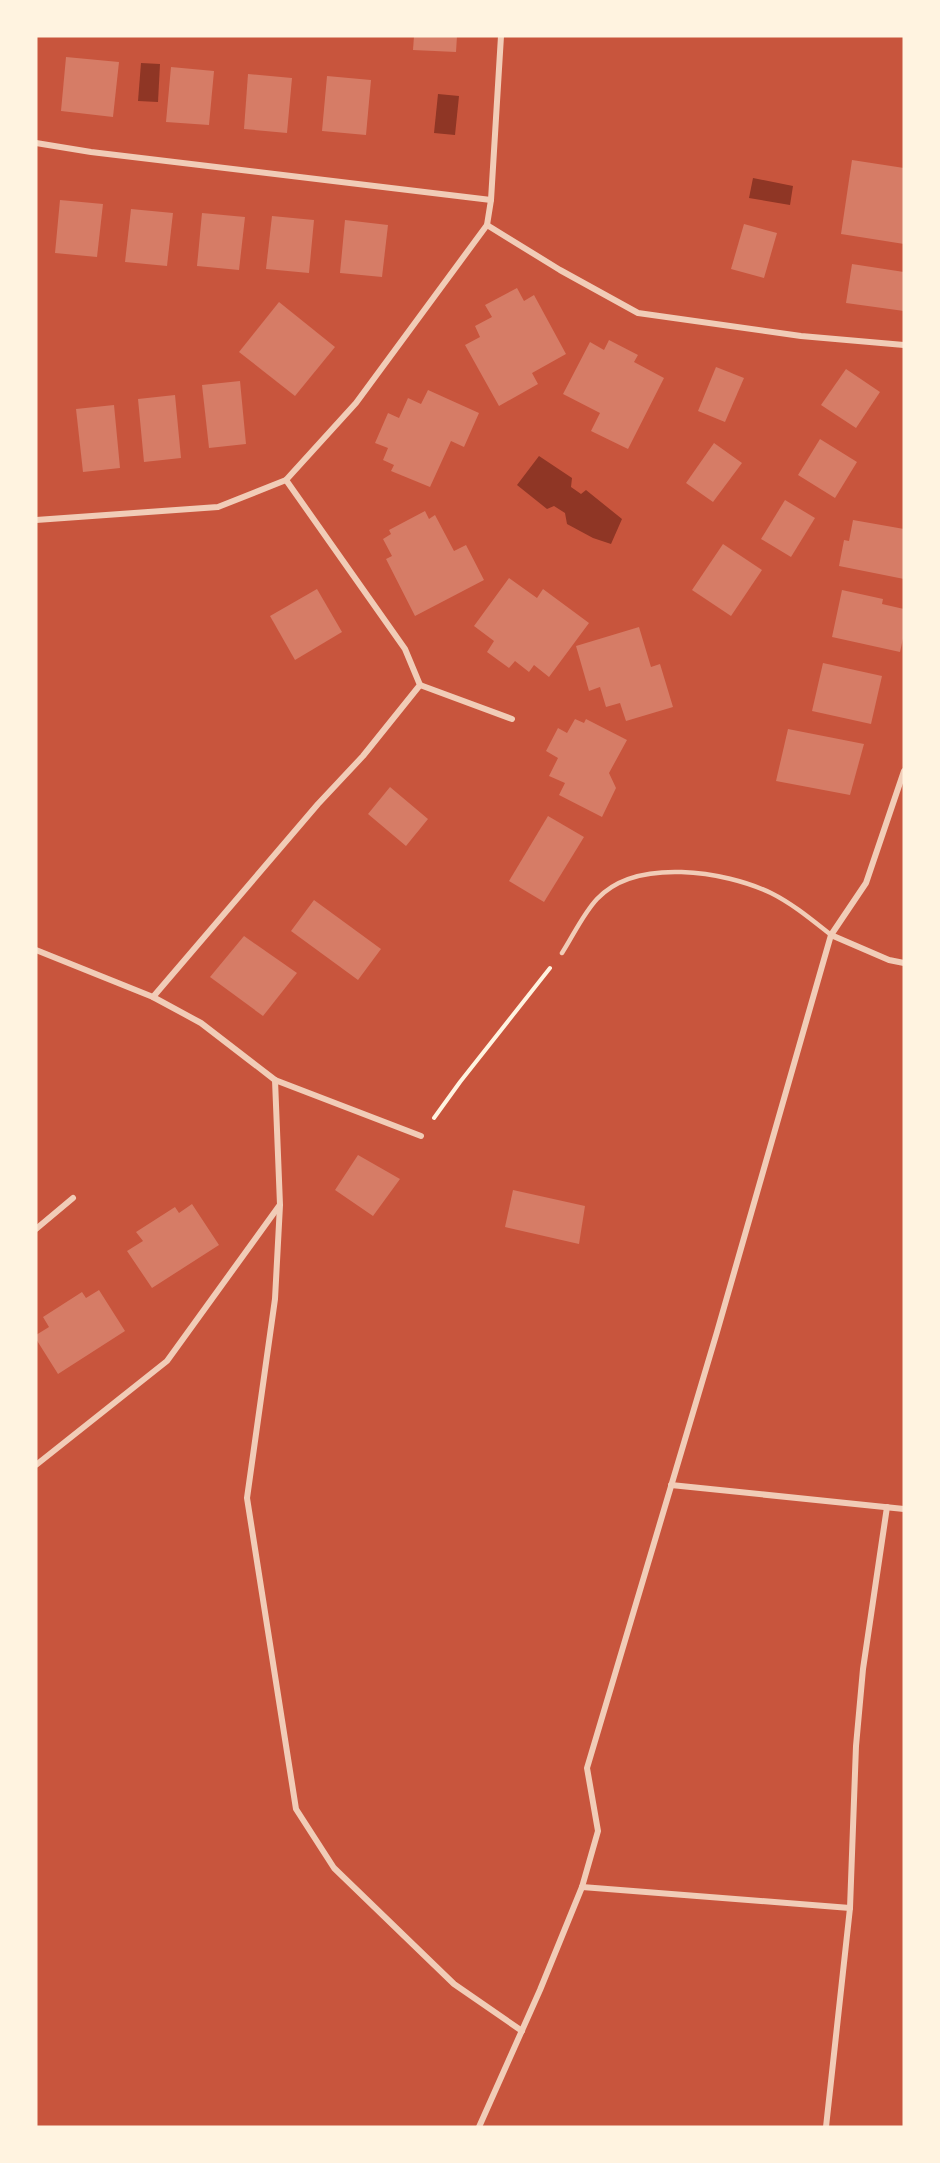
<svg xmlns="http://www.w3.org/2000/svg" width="940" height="2163" viewBox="0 0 940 2163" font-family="Commissioner,sans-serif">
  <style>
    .water { fill: #8f3625 }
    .building { fill: #d67c66 }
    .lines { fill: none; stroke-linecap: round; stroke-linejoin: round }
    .path { stroke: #fff3e0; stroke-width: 4 }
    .service { stroke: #f1ccb7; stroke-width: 4.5 }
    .minor { stroke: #f1ccb7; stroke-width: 6 }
  </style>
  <rect width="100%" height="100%" fill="#c8553d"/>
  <g class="water">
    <polygon points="141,63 160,64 158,102 138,101"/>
    <polygon points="438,94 459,96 455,135 434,133"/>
    <polygon points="753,178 793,186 790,205 749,198"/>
    <polygon points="539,456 572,478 571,487 581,494 586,490 622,519 611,544 593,538 567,524 565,513 554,506 547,509 517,485"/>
  </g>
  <g class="building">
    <polygon points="414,36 457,36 456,52 413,50"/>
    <polygon points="66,57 119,62 113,117 61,111"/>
    <polygon points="171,67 214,71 209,125 166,122"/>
    <polygon points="248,74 292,78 287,133 244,129"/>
    <polygon points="327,76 371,80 366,135 322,131"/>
    <polygon points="852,160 904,168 904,244 841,234"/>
    <polygon points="60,200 103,204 97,257 55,253"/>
    <polygon points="131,209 173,213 167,266 125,262"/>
    <polygon points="202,213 245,217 239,270 197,266"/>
    <polygon points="272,216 314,220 309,273 266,269"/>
    <polygon points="345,220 388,225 382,277 340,273"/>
    <polygon points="744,224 777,233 764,278 731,269"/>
    <polygon points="852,264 904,272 904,311 846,303"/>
    <polygon points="517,288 524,301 534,295 566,354 532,373 538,384 499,406 465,345 480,337 475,326 492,317 485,305"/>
    <polygon points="279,302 335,347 295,396 239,352"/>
    <polygon points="609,340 638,355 634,362 664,378 628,449 591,431 600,413 563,394 590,342 604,350"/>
    <polygon points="716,367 744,378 725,422 698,411"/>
    <polygon points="846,369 880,392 856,428 821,405"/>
    <polygon points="240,381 246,444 209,448 202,385"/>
    <polygon points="428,390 479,413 464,447 451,441 430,487 391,471 394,465 383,460 388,448 375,443 388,413 399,418 408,398 421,404"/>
    <polygon points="175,395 181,458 144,462 138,399"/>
    <polygon points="114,405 120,468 83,472 76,409"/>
    <polygon points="820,439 857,462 835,498 798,475"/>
    <polygon points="714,443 742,463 713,502 686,483"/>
    <polygon points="785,500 815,518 791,557 761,539"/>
    <polygon points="425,511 429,519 435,515 454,551 466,545 484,580 415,616 386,559 392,556 383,539 391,534 389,530"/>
    <polygon points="853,520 904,529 904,579 839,566 844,540 849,541"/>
    <polygon points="723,544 762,570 731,616 692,590"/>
    <polygon points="509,578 537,598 543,589 589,623 549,677 534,665 529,672 515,661 509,668 487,652 494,641 474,626"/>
    <polygon points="317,589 342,632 295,660 270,616"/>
    <polygon points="842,590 883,599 882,604 904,609 904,634 900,652 832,637"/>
    <polygon points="639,627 651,667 660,664 673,707 626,721 620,703 606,707 600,687 589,691 576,646"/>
    <polygon points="823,663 882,676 871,724 812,711"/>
    <polygon points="575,719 584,723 586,719 627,740 609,773 616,788 602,817 559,795 565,783 549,776 558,758 546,751 558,728 567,733"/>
    <polygon points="788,729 864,744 850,795 776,781"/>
    <polygon points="390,787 428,819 406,846 368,814"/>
    <polygon points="548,816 584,837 544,902 509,881"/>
    <polygon points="314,900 381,949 358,980 291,931"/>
    <polygon points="244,936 297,973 263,1016 210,977"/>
    <polygon points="358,1155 400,1179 373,1216 335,1190"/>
    <polygon points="513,1190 585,1206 579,1244 505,1227"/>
    <polygon points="192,1204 219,1245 152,1288 127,1251 143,1241 136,1232 175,1207 179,1213"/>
    <polygon points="99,1290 125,1331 58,1374 36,1339 36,1335 49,1327 43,1317 82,1292 86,1298"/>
  </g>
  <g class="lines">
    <polyline class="path" points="434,1118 460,1082 550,968"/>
    <path class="service" d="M562,953C573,936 583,914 597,899C636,857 725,871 771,893C793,904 812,920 831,935"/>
    <g class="minor">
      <polyline points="36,143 91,152 491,200"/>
      <polyline points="487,225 560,270 638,313 801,336 904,345"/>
      <polyline points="36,520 218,507 286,480 356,403 487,225 491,200 501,36"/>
      <polyline points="420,685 512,719"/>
      <polyline points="831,935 889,960 904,963"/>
      <polyline points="36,950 153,997 201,1023 275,1080"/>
      <polyline points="153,997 318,804 363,756 420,685 405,649 286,480"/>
      <polyline points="421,1136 275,1080 280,1205 275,1299 247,1498 296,1809 334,1868 454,1984 522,2031"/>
      <polyline points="36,1229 73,1198"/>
      <polyline points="36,1465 167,1361 279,1206"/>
      <polyline points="671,1485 904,1509"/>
      <polyline points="582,1887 850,1908"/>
      <polyline points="479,2127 540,1990 582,1887 598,1831 587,1768 717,1332 831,935 866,883 904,771"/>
      <polyline points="826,2127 850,1908 856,1746 863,1669 887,1507"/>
    </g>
  </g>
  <rect width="940" height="2163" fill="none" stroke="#fff3e0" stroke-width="75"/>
</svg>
